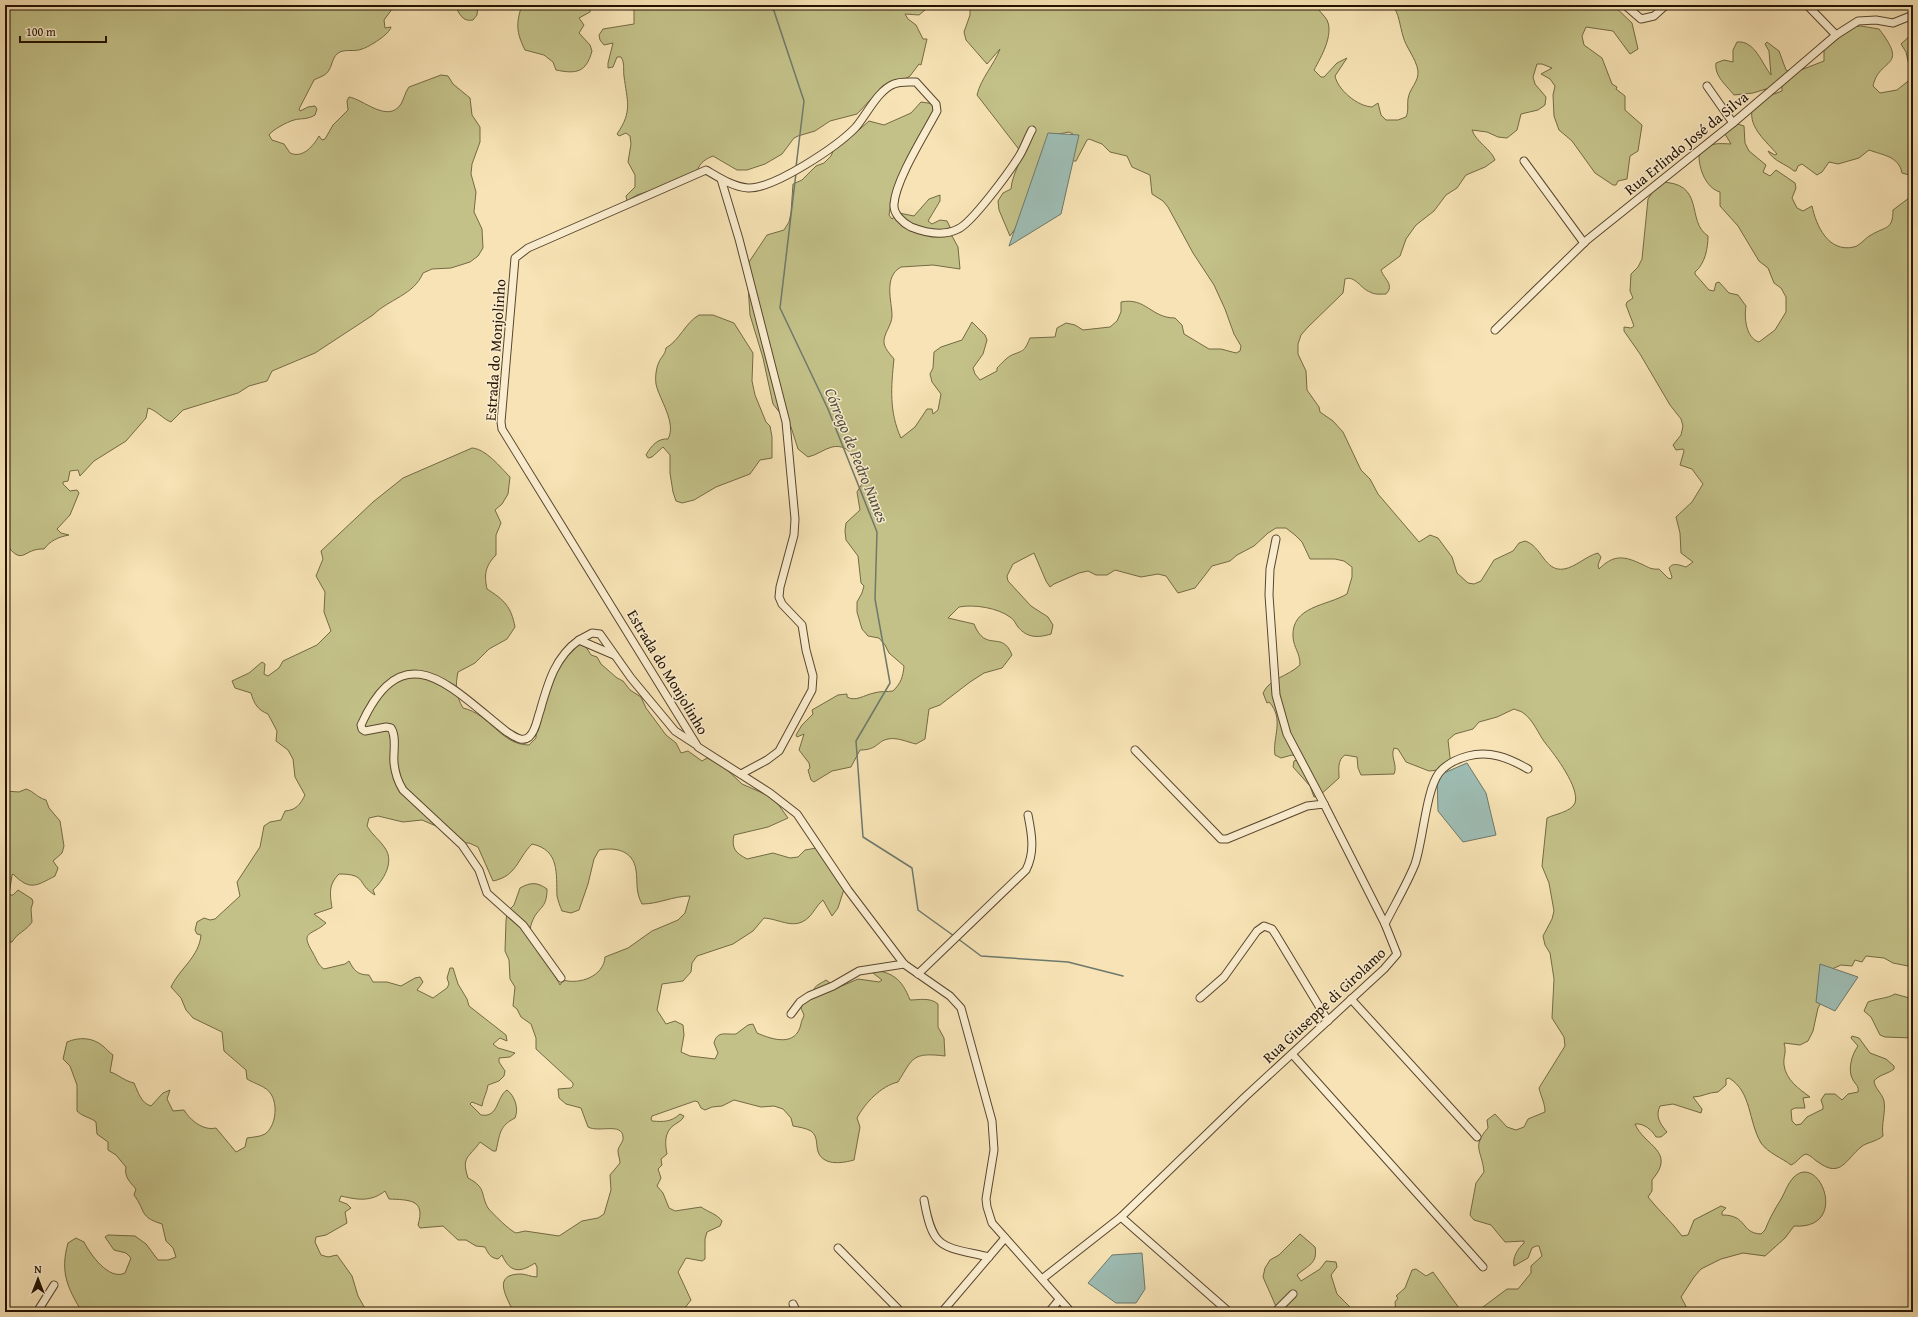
<svg xmlns="http://www.w3.org/2000/svg" width="1918" height="1317" viewBox="0 0 1918 1317" font-family="'Gentium Book Plus',serif">
  <style>
    .green { fill: #c3c188; stroke: #746a44; fill-rule: evenodd }
    .water { fill: #9ebdb4; stroke: #6d796c }
    .lines { fill: none; stroke-linecap: round; stroke-linejoin: round }
    .stream { stroke: #6d796c; stroke-width: 1.5 }
    .minor-casing { stroke: #59462e; stroke-width: 9 }
    .minor { stroke: #faedcf; stroke-width: 7 }
    .labels { text-anchor: middle; dominant-baseline: central; stroke-width: 3; stroke-linejoin: round; paint-order: stroke }
    .street-label { font-size: 15px; fill: #241201; stroke: #faedcf }
    .water-label { font-size: 16px; font-style: italic; fill: #4f4e40; stroke: #faedcf }
  </style>
  <rect width="100%" height="100%" fill="#f7e3b5"/>
  <filter id="stains"><feTurbulence type="fractalNoise" baseFrequency=".005" numOctaves="4"/><feColorMatrix values="0 0 0 0 .2 0 0 0 0 .09 0 0 0 0 .02 0 0 0 .5 -.17"/></filter>
  <radialGradient id="worn" r=".72"><stop offset=".6" stop-color="#630" stop-opacity="0"/><stop offset="1" stop-color="#630" stop-opacity=".3"/></radialGradient>
  <g class="green">
    <path d="M5,5H395L384,20L385,28L391,27C390,34 369,47 362,49C355,52 347,49 340,52C332,56 333,64 329,70C326,76 319,77 314,80L299,109L300,111L308,107L315,106L317,109L315,115C307,120 301,118 294,120C287,122 272,130 269,135L272,140L284,144L290,153C303,159 314,145 319,136L322,140L325,139L333,125L348,110L347,101L349,97C363,99 388,124 401,104C404,99 405,92 409,87L441,75L448,76L453,84L470,98L472,115L480,127V142L472,164L471,174L476,192L474,212L482,229L483,248L478,256L470,262L451,268L432,269L423,273C414,295 389,299 373,315L315,353L272,371L267,381L249,386L238,393L183,410L171,422C163,419 156,410 148,408L146,418L126,441L94,461L80,476L78,470L70,471L68,481L63,482V484L70,491L77,490L79,493L70,515L57,529L61,533L69,535C58,537 50,541 44,549C22,548 24,568 5,543Z"/>
    <path d="M436,5H478L477,15L473,20C462,22 460,14 455,6L442,7Z"/>
    <path d="M522,5H591L590,12L579,18L584,25L579,33L590,45L592,51C586,73 576,74 556,70L553,62L544,55L525,50C516,32 516,23 522,5Z"/>
    <path d="M631,5H931L919,15L905,14L908,19L916,25L923,39H927L921,65L919,64L910,76L872,98L857,114L830,121L815,131L798,136L794,138L782,154L765,164L747,170H737L713,156C695,163 701,171 690,178L637,195L627,201L626,196L635,187V175L628,162L631,144L630,136L626,133L619,136L617,134C633,111 627,101 624,76C623,70 625,63 621,57H617L613,67L608,68V63L613,43L604,45L600,40L599,35L603,29L634,24V11Z"/>
    <path d="M973,5H1315C1318,10 1324,15 1327,20C1334,35 1321,57 1314,70L1321,77H1324L1337,63L1347,58L1335,76C1338,90 1357,106 1372,107L1378,103L1381,115L1386,120H1398L1406,117C1409,110 1407,106 1408,99C1409,89 1419,82 1418,71C1416,58 1406,48 1403,36C1400,27 1399,12 1392,5H1613L1632,23L1638,49L1630,54L1613,31L1586,27L1582,36L1584,45L1602,58L1612,84L1617,87L1616,89L1625,96V110L1642,125L1638,151L1630,156L1627,179L1618,181L1616,185H1613L1595,173L1572,141L1559,130L1554,116L1553,95L1555,86L1550,79L1541,74L1552,68L1542,64H1537L1533,77L1535,84L1546,97L1545,105L1538,110L1521,114L1517,130L1507,138L1498,137L1487,132L1472,130C1476,142 1491,149 1495,160L1485,167L1466,175L1457,188L1446,195L1434,211L1416,225L1406,239L1400,256L1381,270C1384,279 1395,285 1386,294C1381,294 1375,295 1370,292C1361,289 1355,275 1345,279L1343,293L1308,327L1301,335L1298,344V354L1306,371L1307,390L1319,407L1320,412L1333,421L1343,432L1361,470L1370,479L1378,494L1419,542L1430,535L1438,538L1452,557L1457,573L1468,583L1474,584L1481,581L1494,560L1513,551L1519,543L1525,541C1542,546 1544,572 1564,569C1576,567 1586,556 1598,553L1601,557L1598,565L1599,569C1612,556 1622,555 1639,563C1647,566 1650,570 1659,569L1668,578L1671,579L1672,577L1669,568C1673,562 1679,565 1686,567L1693,562L1681,553L1680,533L1676,517L1692,502L1703,484L1692,469L1680,465L1684,451L1683,449L1676,450L1673,445L1681,435L1683,426L1681,419L1670,405L1640,354L1624,331V327L1631,328L1634,326L1626,305L1627,302L1633,298L1630,291L1631,274L1638,267L1642,259L1648,199L1659,182C1707,182 1685,221 1708,236C1708,248 1705,264 1695,272V274L1709,290L1714,291L1716,283L1719,282L1729,293L1738,295L1746,306C1744,318 1746,338 1759,342L1775,330L1786,312V297L1781,288L1774,283L1768,268L1759,261L1738,226L1720,206V192C1706,188 1699,169 1699,156C1710,143 1713,143 1731,144L1725,134L1731,122L1744,126L1745,143L1749,151L1766,165L1763,172L1770,176L1776,170L1795,183L1796,188L1792,198L1797,208L1803,211L1812,206C1816,225 1828,253 1854,247C1861,245 1865,238 1871,235C1886,226 1893,230 1893,210L1909,198L1910,187L1913,186V967L1893,963L1884,958L1866,956L1862,962L1855,960L1852,966L1841,965L1832,969L1825,996L1818,1008L1813,1031L1808,1041L1800,1045L1784,1043C1787,1053 1783,1056 1784,1065C1786,1080 1799,1089 1810,1097L1803,1098L1805,1108H1795L1791,1110L1792,1121L1796,1125L1801,1124L1807,1117L1823,1109V1106L1821,1100L1825,1094H1835L1842,1100L1848,1094L1858,1092C1859,1086 1856,1085 1853,1080C1847,1070 1852,1054 1858,1046L1851,1038L1852,1036L1859,1038L1870,1053L1886,1059L1894,1066V1069C1888,1074 1878,1075 1874,1081C1875,1089 1882,1093 1884,1101C1886,1112 1881,1124 1883,1136C1876,1142 1867,1142 1861,1147C1846,1159 1841,1179 1818,1162C1813,1159 1812,1156 1806,1154C1800,1156 1798,1162 1791,1165C1782,1158 1768,1153 1761,1143C1748,1121 1752,1092 1729,1078L1726,1079V1085L1718,1092C1709,1092 1702,1097 1693,1097L1702,1109L1701,1113L1673,1104L1660,1106C1655,1116 1660,1124 1667,1132L1661,1137H1656C1652,1130 1644,1123 1635,1124C1644,1146 1677,1151 1652,1180V1191L1648,1197C1659,1211 1672,1222 1682,1236L1688,1235L1694,1220L1721,1206L1726,1208L1722,1212V1215C1748,1215 1740,1233 1761,1234L1765,1230C1769,1220 1774,1210 1780,1201C1785,1193 1787,1184 1794,1177C1820,1152 1850,1230 1794,1226L1785,1238L1765,1256L1743,1253L1721,1259L1701,1269L1694,1277L1681,1297L1689,1312H1396L1395,1302L1398,1298L1396,1296L1405,1288L1412,1270L1416,1269L1426,1276L1433,1272L1459,1308L1464,1311H1473L1483,1307L1507,1289H1518L1531,1273V1266L1542,1256L1539,1246H1536L1532,1248L1528,1258L1514,1266C1512,1258 1518,1248 1524,1243V1241L1505,1242L1491,1225L1474,1220L1470,1215L1476,1183L1484,1172C1482,1150 1471,1147 1488,1128L1487,1120L1495,1114L1507,1127L1516,1130L1524,1127L1528,1119L1545,1112C1545,1103 1541,1097 1539,1088L1565,1046L1564,1037L1552,1018L1554,979L1550,953L1545,945L1543,936L1552,919L1554,911L1549,883L1542,866L1547,818C1555,814 1571,812 1575,803C1580,788 1555,755 1546,744C1538,734 1534,720 1522,712C1520,711 1516,710 1514,709L1497,717L1479,722L1473,729L1455,734L1448,740L1451,766L1439,770L1429,771L1406,762L1398,749L1394,748C1390,757 1398,765 1394,774L1361,775L1358,768L1357,757L1345,755C1337,760 1339,770 1339,778L1319,796L1314,797L1310,786L1293,767L1294,761L1300,759L1299,757L1292,755L1281,758L1275,755C1272,738 1285,719 1269,702L1267,703L1263,693C1270,678 1287,677 1300,665C1300,652 1294,649 1293,637C1291,606 1327,606 1347,594L1352,577V567L1344,561L1335,559H1310L1302,542L1295,535L1286,528H1276L1268,533L1254,546L1237,555L1230,561L1212,566L1195,588L1178,593L1166,576L1158,574L1141,577L1115,570L1107,575H1096L1088,571L1079,573L1054,584L1050,587L1046,581L1034,553L1013,564L1007,576L1008,581L1031,606L1048,617L1053,625L1051,634C1038,638 1027,638 1018,627C1015,623 1014,619 1010,617C998,608 974,604 959,607L948,618L974,624C986,654 1002,629 1012,655L1002,668L984,673L970,682L940,705L929,709L925,739L916,744C907,742 897,737 888,739C877,741 878,750 860,750L851,767L832,771L814,782L811,780L808,770L810,768L809,763L799,750L804,734L797,737L796,735L802,725L813,714L812,710L838,695L847,694V697C856,702 864,695 874,693C880,691 887,692 893,691C901,683 903,677 904,666L889,653L885,645L879,638L868,636L862,629L857,612V602L862,593L864,586L861,583L858,556L846,540L845,531L846,523L860,510L857,492L867,476H859C857,462 851,443 832,447C824,449 817,455 808,457L798,449L791,427L773,404L763,358L750,315L747,270L749,262L767,235L784,230L789,222L791,213L793,184L802,180L816,166L824,163L831,156L834,149L844,143L869,121L884,125L911,113L921,102L935,104L939,109L892,196L889,215L892,219L899,213L914,216L929,199L940,195V201L928,221L932,224L940,220L947,221L950,227L947,235L952,236L958,247L960,269L933,265L901,267C883,277 892,301 892,316C892,325 883,334 884,343C885,349 890,354 894,359C891,387 889,412 901,438L915,427L927,409H932L933,414L938,410L941,394L932,382L930,374L933,368L934,352L941,347L962,340L972,322L985,335L987,340L983,354L973,368L975,374L980,380L997,371V368C1001,364 1007,357 1012,355C1024,350 1024,352 1030,338L1055,337L1057,328L1066,323L1075,325L1083,330L1110,327L1117,321L1121,312V302C1146,297 1151,318 1175,318L1182,325L1184,334L1209,349H1221L1236,353L1240,351L1241,346L1234,334L1225,309L1214,285L1193,253L1168,207L1163,201L1152,194L1150,175L1132,167L1127,156L1110,152L1102,144L1089,139L1087,140L1076,161H1069L1074,137L1073,134L1069,132L1059,134L1015,229L1010,236L999,210L998,201L1003,193L1011,189C1012,175 1020,166 1021,152L977,95C981,78 994,65 1000,49L987,64L966,40L964,32L970,15V7Z"/>
    <path d="M1861,26L1879,29C1910,69 1879,57 1873,86L1880,93L1897,90L1912,78L1906,52L1901,44L1913,33V176L1902,173C1899,156 1882,155 1869,150L1859,158L1838,164L1829,162L1822,172L1817,175L1802,164L1798,166L1796,171H1794C1786,164 1773,161 1768,151L1775,155L1777,154C1766,141 1749,128 1752,110L1766,97L1782,91V86L1779,85L1753,93L1734,95C1727,86 1714,76 1716,63L1724,60L1733,62V50L1737,42C1755,40 1762,64 1771,75L1769,51L1765,44L1767,42L1779,51L1786,70L1793,73L1824,61V45L1852,27Z"/>
    <path d="M699,315H713L734,323L753,353L752,381L755,395L766,422L770,426L772,437V458L760,460L750,474L716,487L694,500L682,503L676,501L673,492L670,473V455L663,447L652,457L648,458L646,455C651,446 658,438 668,439C677,423 659,399 656,384C655,378 656,368 659,362C661,357 665,355 666,348C680,340 685,323 699,315Z"/>
    <path d="M472,448C486,449 500,467 510,477L508,494L502,504L495,510L501,523L496,535V555C485,566 484,575 487,589C504,600 511,606 515,627L507,639L489,649L475,663L458,672C455,686 456,696 463,708C490,714 501,745 529,745L536,738V728C545,701 553,658 580,644L586,647L591,655L597,657L601,664L617,678L623,681L630,690L641,697L646,708L666,735L676,743L681,753L688,751L702,761L707,758L722,765L742,784L767,795L778,804L788,818L768,827L734,835C731,849 736,853 747,859L773,853L790,858L798,857L805,850L822,847C826,866 831,873 845,886L838,908L832,916L823,900C817,905 814,912 809,917C795,931 780,919 764,918L753,931L733,944L697,956L692,963L691,972L683,981L662,984L657,1010L666,1024L675,1021L683,1025L684,1035L681,1052L690,1056L715,1059L718,1053L714,1043C717,1030 727,1035 736,1034L748,1025L753,1024L757,1033C773,1040 796,1047 801,1024C801,1021 804,1017 804,1015C803,1012 801,1010 801,1006L813,995C812,986 820,984 826,980L837,988L858,979L879,982L882,980L869,970C892,971 902,979 910,1000C919,1000 930,997 938,1004V1027L944,1038L945,1056C912,1052 913,1058 898,1082C881,1086 865,1103 857,1118L860,1127L854,1160C843,1163 826,1166 819,1154C815,1146 819,1137 811,1131C806,1128 798,1127 793,1126L791,1118L783,1109L774,1106L761,1107L734,1100L722,1106L712,1107L705,1110L701,1108L698,1102L695,1101L652,1116L651,1119L652,1121C664,1122 671,1122 680,1114L684,1116C682,1121 678,1122 674,1125C664,1132 665,1144 667,1154L661,1159L662,1165L658,1169L661,1178L657,1186L663,1193L669,1208L675,1211L701,1207C708,1212 717,1214 722,1221L720,1226L707,1232L705,1239V1259L702,1261L686,1258L678,1272L691,1300L684,1309V1312L513,1311C506,1296 492,1274 521,1274C526,1274 531,1277 537,1277V1267L535,1263C520,1273 510,1273 502,1255L498,1259C490,1258 488,1253 485,1247L476,1246L466,1240H458L443,1226L420,1228L418,1225C426,1199 409,1200 389,1199L385,1191C371,1202 358,1200 341,1196L339,1201L347,1204L351,1208L345,1212L347,1223L326,1235L316,1237L315,1242L321,1255L328,1257L337,1255L352,1276L358,1296L367,1312H82C67,1287 60,1272 68,1243L76,1238L84,1242C90,1254 109,1281 125,1273L131,1258L126,1253L114,1250L105,1237L108,1235L135,1236L146,1244L158,1260H168L176,1257L173,1248L166,1241L162,1224C139,1217 146,1211 134,1195L136,1189C130,1182 124,1177 126,1167L116,1155L108,1150V1142L97,1134L96,1122C90,1117 83,1117 77,1111V1085L70,1066L63,1059L67,1042C79,1037 92,1037 103,1046C106,1049 109,1052 113,1055L110,1072C118,1074 124,1081 134,1083C138,1092 141,1103 151,1106L163,1093L170,1090L167,1099L173,1111L184,1110C190,1120 203,1131 216,1128L236,1152L245,1147L247,1138C252,1137 260,1137 265,1134C276,1126 278,1105 271,1094C266,1086 255,1084 247,1079L246,1070L224,1051L222,1032L193,1018L186,1010L181,998L171,987C180,968 199,957 201,935L197,934L195,930L197,922L204,918L210,920L215,919L240,896L237,882L260,847L264,826L270,822L281,820L285,811C296,810 300,805 305,795L295,777L293,759L288,750L276,741L277,731L268,714C258,710 254,704 251,693L235,688L232,681L249,673L262,662L265,664L264,674L268,676L279,668L283,661L317,645L331,631L324,612L325,592L316,576L323,559L321,551L373,502L403,478ZM378,816L403,822L422,820L436,826L452,836L459,843H469L478,847L493,881C517,876 517,859 532,844C560,850 556,874 557,896C558,901 560,906 562,911L571,913L579,910L588,884L594,859L599,850C615,847 633,850 636,870C638,883 635,891 642,904C659,904 673,896 690,896L685,913L678,920L652,931L628,948L605,957C604,976 580,985 563,980L560,985C552,967 523,942 532,922C538,906 547,910 547,889C537,882 531,882 520,888L514,905L507,912L506,921L505,951L509,960L510,979L515,987L513,1006L517,1009L521,1017L531,1024L536,1038V1049L573,1083V1086L571,1088L558,1089L559,1098L566,1104L581,1108L588,1127C599,1133 622,1122 623,1137C624,1142 618,1146 618,1151C618,1155 620,1159 620,1163L610,1175L611,1190L604,1214L598,1218L582,1221L559,1236L525,1231L516,1233C510,1231 492,1213 488,1208C480,1194 487,1188 468,1178C461,1156 469,1158 480,1142L493,1151H496C500,1134 499,1126 515,1118C519,1109 515,1096 507,1090C496,1097 499,1118 481,1115L470,1104L472,1102L482,1106C483,1098 487,1093 488,1085L499,1081L504,1076L505,1071L499,1062V1058L510,1057L515,1053L498,1048L493,1044L500,1038L507,1041L506,1035L469,1006L467,999L458,984L453,968H450L447,978L449,984L447,988L433,998L417,990L423,982L420,977L415,978L401,986L387,982H373L369,975C357,975 354,970 349,961L345,964L324,969C318,965 317,960 313,953C299,930 312,936 326,923L314,914L332,908C330,894 328,885 339,874C368,874 356,884 375,895L373,890C383,881 395,862 385,848C380,840 372,835 367,826L369,818Z"/>
    <path d="M26,789C35,792 36,797 46,800L49,808L60,821L64,846L62,853L53,861L58,868L55,876C36,886 30,891 13,874L12,875L9,895H13L18,890L32,899L33,902L31,909L32,922C26,931 17,933 12,942H10L5,932V791L19,792Z"/>
    <path d="M1895,994L1913,999V1038L1885,1037L1880,1035L1871,1017L1864,1011L1868,1002C1878,998 1886,999 1895,994Z"/>
    <path d="M1300,1234L1315,1247C1318,1264 1308,1265 1297,1275L1301,1281L1320,1269L1326,1261L1336,1262L1337,1267L1331,1275L1337,1294L1355,1312L1278,1311L1263,1277L1265,1268L1270,1260L1279,1255Z"/>
  </g>
  <g class="water">
    <polygon points="1048,133 1079,135 1061,214 1009,246"/>
    <polygon points="1467,763 1486,793 1496,835 1463,842 1438,811 1437,776"/>
    <polygon points="1820,964 1858,977 1835,1011 1816,1002"/>
    <polygon points="1142,1253 1145,1289 1136,1303 1116,1303 1088,1283 1112,1255"/>
  </g>
  <g class="lines">
    <g class="stream">
      <polyline points="772,5 804,101 796,167"/>
      <polyline points="796,173 780,308 828,409 877,532 875,599 890,683 856,741 863,837 912,868 918,910 954,936"/>
      <polyline points="957,938 981,956 1068,962 1123,976"/>
    </g>
    <defs>
      <g id="minor">
        <polyline points="1625,5 1641,19 1654,16 1666,5"/>
        <polyline points="1807,5 1836,35"/>
        <polyline points="1707,86 1733,123"/>
        <path d="M1032,130C1027,139 1024,149 1018,158C1009,172 972,223 958,229C944,236 926,233 911,227C903,223 893,214 894,204C896,179 925,134 937,111L936,104L916,82C910,82 900,81 894,84C878,90 867,114 856,127C838,146 774,189 748,188C733,187 718,177 706,170L528,248L515,258L501,422L502,429L698,747L770,793L797,814L848,890L904,964L950,996L961,1008L992,1121L994,1150L986,1199L987,1207L992,1223L1071,1312"/>
        <polyline points="1524,161 1584,243"/>
        <polyline points="721,179 739,239 786,422 795,519 794,535 780,587 779,597 782,604 802,625 806,650 813,676 812,690 779,751 767,760 741,774"/>
        <polyline points="1495,330 1587,240 1733,123 1836,35 1858,21 1876,20 1893,23 1913,15"/>
        <polyline points="1276,539 1270,569 1269,595 1276,695 1287,734 1324,804"/>
        <polyline points="579,640 592,633 600,634 631,678 675,731 695,744"/>
        <path d="M1385,924C1395,904 1407,884 1415,864C1423,841 1426,790 1439,773C1446,764 1457,759 1468,756C1489,750 1509,758 1528,769"/>
        <path d="M918,974L1026,870C1035,852 1032,835 1028,815"/>
        <path d="M561,978L523,925L487,893L479,870L462,845L403,790C398,782 395,773 394,763C393,752 397,737 391,728L386,727L365,731L362,729L361,725C404,629 453,690 507,732C514,736 522,743 529,737C536,731 537,719 540,711C548,683 555,657 579,640L614,655"/>
        <polyline points="1200,998 1224,977 1257,931 1264,926 1272,929 1276,935 1328,1021"/>
        <polyline points="1351,999 1477,1137"/>
        <polyline points="791,1014 800,1002 809,996 833,986 859,971 904,964"/>
        <polyline points="1292,1054 1483,1267"/>
        <path d="M924,1200C933,1251 942,1246 989,1257"/>
        <polyline points="1121,1217 1229,1312"/>
        <polyline points="838,1248 901,1312"/>
        <polyline points="1042,1279 1121,1217 1246,1096 1384,969 1397,954 1385,924 1324,804 1307,806 1227,839 1221,839 1135,750"/>
        <polyline points="793,1304 797,1312"/>
        <polyline points="37,1312 54,1285"/>
        <polyline points="942,1312 1005,1238"/>
        <polyline points="1049,1312 1059,1300"/>
        <polyline points="1275,1312 1293,1294"/>
      </g>
    </defs>
    <use href="#minor" class="minor-casing"/>
    <use href="#minor" class="minor"/>
  </g>
  <g class="labels">
    <g class="street-label">
      <text transform="translate(1686 143) rotate(-39)">Rua Erlindo José da Silva</text>
      <text transform="translate(495 350) rotate(-86)">Estrada do Monjolinho</text>
      <text transform="translate(668 672) rotate(59)">Estrada do Monjolinho</text>
      <text transform="translate(1324 1005) rotate(-43)">Rua Giuseppe di Girolamo</text>
    </g>
    <g class="water-label">
      <text transform="translate(857 455) rotate(68)">Córrego de Pedro Nunes</text>
    </g>
  </g>
  <rect width="1918" height="1317" fill="none" stroke="#f7e3b5" stroke-width="20"/>
  <rect x="6" y="6" width="1906" height="1305" fill="none" stroke="#241201" stroke-width="2"/>
  <rect x="10" y="10" width="1898" height="1297" fill="none" stroke="#241201"/>
  <g transform="translate(38 1279)" stroke="#faedcf" stroke-width="3" paint-order="stroke">
  <path d="M0-3L7 15L0 10L-7 15Z" fill="#241201"/>
  <text y="-6" font-size="11" font-weight="bold" text-anchor="middle" fill="#241201">N</text>
  </g>
  <path d="M20 36v6h86v-6" fill="none" stroke="#241201" stroke-width="2"/>
  <text x="26" y="36" font-size="12" fill="#241201" stroke="#faedcf" stroke-width="3" paint-order="stroke">100 m</text>
  <rect width="100%" height="100%" filter="url(#stains)"/>
  <rect width="100%" height="100%" fill="url(#worn)"/>
</svg>
